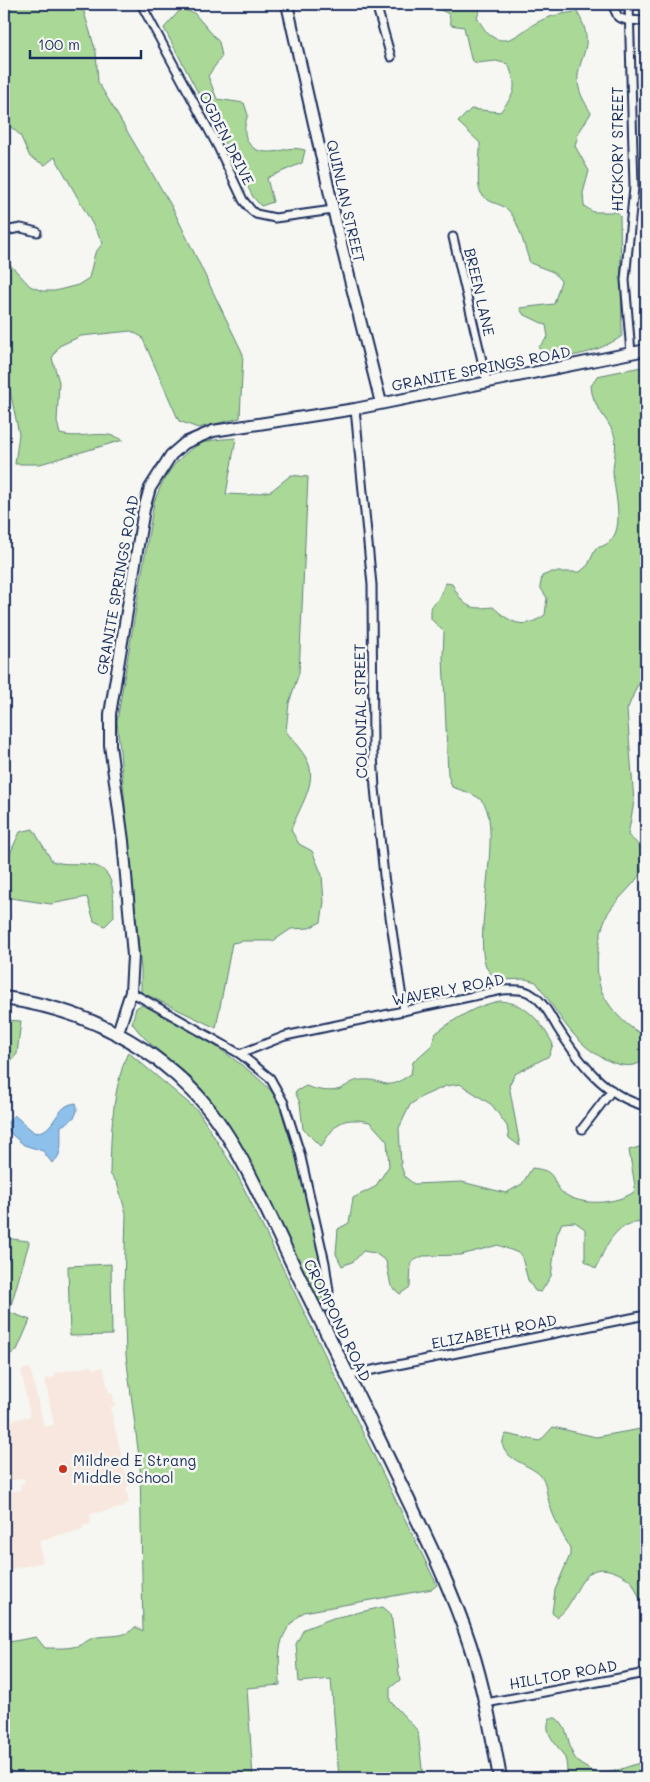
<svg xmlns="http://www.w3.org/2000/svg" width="650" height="1782" viewBox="0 0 650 1782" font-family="Mali,sans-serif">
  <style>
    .built { fill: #f8e7de }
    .green { fill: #aad897; stroke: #62847a }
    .water { fill: #8dc0ea; stroke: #5f86b2 }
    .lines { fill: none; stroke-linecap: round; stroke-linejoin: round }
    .stream { stroke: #5f86b2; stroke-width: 2.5 }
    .street-casing { stroke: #1b2f5e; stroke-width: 11 }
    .secondary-casing { stroke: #1b2f5e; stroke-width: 14 }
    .highway-casing { stroke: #1b2f5e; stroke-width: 16 }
    .street { stroke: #f6f6f2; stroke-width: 7 }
    .secondary { stroke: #f6f6f2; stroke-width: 10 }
    .highway { stroke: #f6f6f2; stroke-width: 12 }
    .poi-dot { fill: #c8321e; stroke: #f6f6f2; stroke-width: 2 }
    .labels { text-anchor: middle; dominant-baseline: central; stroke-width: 5; stroke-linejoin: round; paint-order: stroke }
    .street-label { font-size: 15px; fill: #1b2f5e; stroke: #f6f6f2 }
    .poi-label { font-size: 15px; fill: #1b2f5e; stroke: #f6f6f2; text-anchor: start }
  </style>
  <rect width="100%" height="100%" fill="#f6f6f2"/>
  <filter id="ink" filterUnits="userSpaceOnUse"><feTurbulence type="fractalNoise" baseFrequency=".02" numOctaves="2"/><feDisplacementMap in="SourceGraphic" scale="10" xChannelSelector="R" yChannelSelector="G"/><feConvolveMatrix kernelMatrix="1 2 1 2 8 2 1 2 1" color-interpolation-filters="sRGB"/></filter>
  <g filter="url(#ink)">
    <polygon class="built" points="92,1366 93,1369 103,1367 109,1393 112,1392 115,1406 110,1407 129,1486 126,1487 129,1503 125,1504 125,1507 90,1514 91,1524 83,1526 83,1530 39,1540 43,1562 4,1571 4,1493 21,1490 20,1484 25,1483 24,1478 4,1482 4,1408 9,1407 12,1420 30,1416 21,1370 30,1368 44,1426 54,1425 45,1379 56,1377 55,1373"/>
    <g class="green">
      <path d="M4,4H78L84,12L96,52L98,82L172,207L243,354L240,418L198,428L179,421L142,337L131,331L81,336L59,346L52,358L59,382L57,422L60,434C83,440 102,428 123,440L40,464H15L19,434L4,362V258L30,286L42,291H55L78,285L89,278L95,253L103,243L55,157L45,165L30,157L20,135L4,121Z"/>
      <path d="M428,4H482L477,18C481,23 485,32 491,36C509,48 522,30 536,23C548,16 564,13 577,12C600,49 572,60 579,88C581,97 587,106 591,113L578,134L575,146L589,171L583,193L584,206L593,212H617L620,216L622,336C605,348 574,360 553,355C548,354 543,350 538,348L548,337L546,325L523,314L520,308L554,304L561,281L553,272L530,263C525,249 518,218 507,209C498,202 488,204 481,193C475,184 481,156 480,143L458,122L471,109L500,112C516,92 518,88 508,64L496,61L476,63L471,59L464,27L451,25L449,14Z"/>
      <path d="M181,9L194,13L219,42L222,56L208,76L217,99L244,103L248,115C241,131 245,151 267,152C283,153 286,145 305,150L302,163L267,178L273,202L261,206L253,197L164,28Z"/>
      <path d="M646,366V681L637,686L627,710L634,802L628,835C635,842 645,848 645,859C645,879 616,897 607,915C598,933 595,964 599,983C603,1002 627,1030 646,1035V1058C629,1077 595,1056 581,1042C564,1027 550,1000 536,982L525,979L499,980C494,977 488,972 486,966C472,933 506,820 480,799C473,793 460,790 452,787L448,775L443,657L444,632L431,619V607L438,599L446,583L452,584C464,606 467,610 493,607C512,624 523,630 545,615L547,598L540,587L542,576L552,572H580L588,565L596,548C630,542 615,498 613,473C613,461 618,445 614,434C607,417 592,406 591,386L597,376Z"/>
      <path d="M236,438L226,494L248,495L271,491L291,475L308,477L299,673L289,703L286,731C292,740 302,750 307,760C319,782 298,809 291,830L299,844L312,851L322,875L324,902L321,922L309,928L291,929L273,941H243L232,943L216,1028L141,992V970L117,721L154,502C164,476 178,453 205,442C214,439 227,439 236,438Z"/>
      <path d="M33,829L52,861C66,866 77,862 91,865C117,869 113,898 114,917L105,926L94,921L87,897L51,904L4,897V866L20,832Z"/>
      <path d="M500,1001C527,1003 541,1022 553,1044L549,1056L515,1074L509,1085L520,1146L509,1138L507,1126L492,1105L460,1084L446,1086L421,1097L410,1105L399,1128L401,1166L405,1177L414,1184L462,1182L506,1193L522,1184L532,1168C560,1171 549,1181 563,1193C582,1207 616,1204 634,1192L635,1186L629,1150L646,1145V1223C615,1219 606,1246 596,1269L585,1261V1229L575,1222L562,1223L557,1234L551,1276L541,1292L535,1291L528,1280L521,1254L498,1245L461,1255L423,1256L411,1262L410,1287L400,1294L391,1286L386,1261L375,1253L363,1251L354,1261L342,1266L336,1254L338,1229L349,1223L353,1198L375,1187L389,1166L387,1141L370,1122C340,1116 336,1123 321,1147L303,1129L300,1103L295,1092L306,1086C316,1090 334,1094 344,1087C351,1083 354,1080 362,1080C387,1078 382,1094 411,1074L413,1062L432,1045L436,1033C455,1019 476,1005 500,1001Z"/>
      <path d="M141,1005C173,1016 256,1069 275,1096C280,1103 282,1113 284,1121C305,1178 320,1242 324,1302L319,1304C284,1234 251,1148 201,1088C180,1064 150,1049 132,1023L136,1008Z"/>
      <polygon points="4,1020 21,1021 17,1054 4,1069"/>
      <path d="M128,1052L198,1111L235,1170L437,1585L432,1589L304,1612C275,1634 279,1653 280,1685L247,1688L253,1778H4V1643L36,1637L45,1648C57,1648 70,1649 80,1645C86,1642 92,1637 98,1637C111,1635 126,1638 135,1627L143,1631L140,1465L126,1355L124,1288L126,1213L117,1183L110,1174C111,1132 112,1091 128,1052Z"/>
      <polygon points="4,1238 28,1241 29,1243 9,1312 30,1320 17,1350 4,1358"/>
      <polygon points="111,1264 112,1335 70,1336 68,1266"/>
      <path d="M553,1427L596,1437L646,1428V1606C636,1600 638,1584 627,1578C577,1548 581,1603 557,1617L552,1613L555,1590L570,1555V1548C560,1530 551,1514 547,1494C546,1488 545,1480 541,1476C530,1463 491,1457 506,1434L540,1441Z"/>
      <polygon points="383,1607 391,1614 400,1680 390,1688 390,1701 418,1731 423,1778 339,1778 331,1679 299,1682 296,1644 304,1629 333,1618"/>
      <path d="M550,1718H556C575,1733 563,1757 587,1768C591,1771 596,1773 601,1773C617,1773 630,1764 646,1762V1778H567C567,1772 567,1763 565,1758C558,1744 542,1734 550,1718Z"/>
    </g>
    <path class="water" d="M76,1103C80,1116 71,1121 61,1126C60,1141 64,1155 52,1163L43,1151L24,1145L10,1133L8,1122L14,1115L35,1133C57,1131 54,1105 76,1103Z"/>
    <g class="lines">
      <polyline class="stream" points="4,1265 10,1256"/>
      <defs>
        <g id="street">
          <polyline points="141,4 218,147 243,200 251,210 256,214 275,218 333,210"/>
          <polyline points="376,4 391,57"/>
          <polyline points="612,4 618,17 626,20 646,21"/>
          <polyline points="629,4 634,187 625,280 631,353"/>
          <polyline points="4,231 21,228 37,232"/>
          <polyline points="453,237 487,382"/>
          <polyline points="355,409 372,585 373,754 375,788 384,876 404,1011"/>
          <polyline points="131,992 240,1054 270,1078 284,1103 300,1153 325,1263 329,1291 326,1307"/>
          <path d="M240,1054L285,1036L502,990C511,990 523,988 531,994C543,1001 550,1015 557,1027C578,1060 605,1097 646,1106"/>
          <polyline points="582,1129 612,1090"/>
          <polyline points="348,1375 646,1315"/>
          <polyline points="486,1703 646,1673"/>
        </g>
        <g id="secondary">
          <polyline points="287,4 342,248 381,403"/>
          <polyline points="118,1032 131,992 133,956 123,841 110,745 110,714 144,509 150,488 171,455 185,443 213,431 355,409 646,350"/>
        </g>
        <path id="highway" d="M4,998C76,1008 142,1038 193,1091C239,1138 269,1217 299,1277C333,1344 365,1411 398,1479C424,1533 451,1587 470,1645C484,1688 492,1733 500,1778"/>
      </defs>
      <use href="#street" class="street-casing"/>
      <use href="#secondary" class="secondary-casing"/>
      <use href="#highway" class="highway-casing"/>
      <use href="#street" class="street"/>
      <use href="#secondary" class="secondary"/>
      <use href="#highway" class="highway"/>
    </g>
  </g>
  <circle class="poi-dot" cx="63" cy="1469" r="5"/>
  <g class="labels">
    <g class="street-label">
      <text transform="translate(227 138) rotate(63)">OGDEN DRIVE</text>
      <text transform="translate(617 149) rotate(-90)">HICKORY STREET</text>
      <text transform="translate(346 201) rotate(77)">QUINLAN STREET</text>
      <text transform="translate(480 292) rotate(77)">BREEN LANE</text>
      <text transform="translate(481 368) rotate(-11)">GRANITE SPRINGS ROAD</text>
      <text transform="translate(117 585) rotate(-80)">GRANITE SPRINGS ROAD</text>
      <text transform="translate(360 711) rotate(-91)">COLONIAL STREET</text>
      <text transform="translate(448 989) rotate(-11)">WAVERLY ROAD</text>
      <text transform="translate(338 1320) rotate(64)">CROMPOND ROAD</text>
      <text transform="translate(494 1331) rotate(-11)">ELIZABETH ROAD</text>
      <text transform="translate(563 1674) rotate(-10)">HILLTOP ROAD</text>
    </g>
    <g class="poi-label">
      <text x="73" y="1460">Mildred E Strang<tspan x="73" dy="17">Middle School</tspan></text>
    </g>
  </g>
  <rect width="650" height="1782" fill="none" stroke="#f6f6f2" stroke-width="20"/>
  <rect x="10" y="10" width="630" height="1762" fill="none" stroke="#1b2f5e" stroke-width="2" filter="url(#ink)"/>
  <path d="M30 50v8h111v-8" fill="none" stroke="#1b2f5e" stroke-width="2.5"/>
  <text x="38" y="50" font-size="15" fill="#1b2f5e" stroke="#f6f6f2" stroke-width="4" paint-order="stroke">100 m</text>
</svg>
